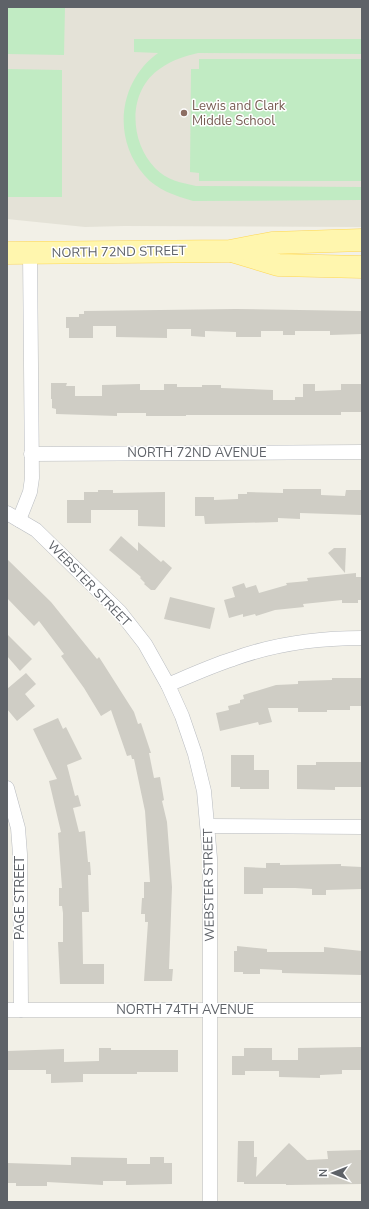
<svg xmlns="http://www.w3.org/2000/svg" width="369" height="1209" viewBox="0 0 369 1209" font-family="'Nunito Sans',sans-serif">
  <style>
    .education { fill: #e4e2d7 }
    .green { fill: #c1ebc3 }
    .building { fill: #cfcdc5 }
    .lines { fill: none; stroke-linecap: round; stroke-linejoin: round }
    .street-casing { stroke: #b9bcc1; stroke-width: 15 }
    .primary-casing { stroke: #ffd752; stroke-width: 23 }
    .street { stroke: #fff; stroke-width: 14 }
    .primary { stroke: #fff6ae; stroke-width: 22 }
    .education-dot { fill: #8d6e63; stroke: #fff; stroke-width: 1.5 }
    .labels { text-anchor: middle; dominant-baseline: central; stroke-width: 3; stroke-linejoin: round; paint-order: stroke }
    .education-label { font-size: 13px; fill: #785e54; stroke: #fff; text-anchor: start }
    .street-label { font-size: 13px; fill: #5e6268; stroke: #fff }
  </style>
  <rect width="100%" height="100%" fill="#f2f0e7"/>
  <polygon class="education" points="7,7 362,7 362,227 124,226 85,227 7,219"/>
  <g class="green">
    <polygon points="7,7 65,7 64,55 7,54"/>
    <path d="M134,39H362V54L198,53C185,56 172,60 161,68C127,90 129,141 155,168C166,180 182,183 196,186L362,187V200L193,201C176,196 157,190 145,176C112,139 118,82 158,53L134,52Z"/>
    <polygon points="199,59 362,59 362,181 199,181 199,173 190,172 191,69 199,69"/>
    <polygon points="7,69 62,70 62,197 7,197"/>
  </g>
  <g class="building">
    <polygon points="236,309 361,311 362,334 330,335 330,331 295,331 295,335 283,335 283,331 261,331 261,337 236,337 236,332 205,331 205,337 191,336 191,329 167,329 167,338 116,337 116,326 93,326 93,338 69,338 69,328 66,328 66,317 79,317 79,314 84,314 84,311"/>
    <polygon points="51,383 67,383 66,386 75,386 75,396 102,396 102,385 140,384 140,390 164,390 164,384 177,384 177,387 202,387 202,385 221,385 221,388 273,390 273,400 295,400 295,397 303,397 303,384 315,384 315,391 341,390 341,384 361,384 362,412 341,412 341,415 186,415 186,416 146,416 146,413 117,413 117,416 56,414 56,409 52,408 52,399 51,399"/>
    <polygon points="283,489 321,489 321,495 345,496 346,490 362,490 361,515 300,513 300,519 278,518 278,522 205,524 204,516 195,516 195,497 214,497 214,500 238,499 238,494 247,494 247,492 283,493"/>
    <polygon points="98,490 113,490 113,493 165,492 165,527 138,526 138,510 91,510 91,523 67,523 67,500 84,500 84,492 98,492"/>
    <polygon points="121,536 138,551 138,542 161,562 163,560 172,568 155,590 151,590 144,584 145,583 140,578 141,577 109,550"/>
    <polygon points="334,548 346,548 345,573 328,553"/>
    <polygon points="7,559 51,602 97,659 99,657 134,712 138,724 141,723 151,753 149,753 154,778 160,777 164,800 162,801 167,822 172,887 169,969 173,969 172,981 144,981 148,922 145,922 145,914 141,914 142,898 144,898 144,882 150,882 145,811 134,759 132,759 131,755 127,756 111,710 101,716 84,688 61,656 64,654 39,621 34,626 7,598"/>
    <polygon points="356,573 356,577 362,577 362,600 358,600 358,603 342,603 342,600 303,604 304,607 275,610 256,616 255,614 243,617 243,614 229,618 224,600 235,597 232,587 244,583 246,588 256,585 259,593 287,585 286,583 308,581 307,578"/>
    <polygon points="170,597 215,608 210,629 164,619"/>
    <polygon points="7,634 32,659 20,671 7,656"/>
    <polygon points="26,673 36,684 25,694 35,706 17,721 7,709 7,689"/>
    <polygon points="332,678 362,678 362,706 350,706 350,710 327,710 327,712 298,712 298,708 268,708 272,722 259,725 258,722 220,731 216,713 229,710 228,706 240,703 240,700 244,699 243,695 276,685 298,684 298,681 332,680"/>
    <polygon points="58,718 63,729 66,727 82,759 67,765 75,796 78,795 81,806 73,808 79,832 85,831 88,862 90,862 91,875 88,875 89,912 82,912 83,964 104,964 104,984 60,984 58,942 63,942 63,913 62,906 59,906 59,888 62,888 58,833 61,832 49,781 57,779 33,729"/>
    <polygon points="231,755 254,755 254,770 269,770 269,789 240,789 240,787 231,787"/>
    <polygon points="316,762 362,762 362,787 335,787 335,790 297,789 297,765 316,765"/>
    <polygon points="266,863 280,863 280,865 341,864 341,866 362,867 362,889 326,890 326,895 312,895 312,889 295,888 263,888 263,894 244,894 244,867 266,868"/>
    <polygon points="237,946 267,949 267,952 324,952 324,947 362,951 362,975 282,973 282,970 260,969 260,974 243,974 243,972 234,972 234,951 237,951"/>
    <polygon points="361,1047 361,1070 342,1070 342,1074 320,1075 320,1078 279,1077 279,1071 245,1071 245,1075 232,1075 232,1056 244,1056 244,1048 272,1048 272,1060 298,1060 298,1048"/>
    <polygon points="99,1048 111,1048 111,1050 178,1050 178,1072 137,1072 137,1074 83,1074 83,1082 51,1083 51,1074 46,1074 46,1070 7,1070 7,1051 64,1049 64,1062 99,1061"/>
    <polygon points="238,1141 254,1141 254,1157 257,1157 256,1177 289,1143 307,1160 328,1159 327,1151 362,1150 362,1184 286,1185 286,1184 244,1184 244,1182 237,1182"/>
    <polygon points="71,1157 127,1158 127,1164 150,1164 150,1157 164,1157 164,1163 172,1163 172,1184 126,1185 126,1181 103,1181 103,1185 47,1182 47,1186 16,1186 16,1183 7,1183 7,1163 71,1165"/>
  </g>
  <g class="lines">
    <defs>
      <g id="street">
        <polyline points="31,454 362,452"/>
        <polyline points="7,513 36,530 120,612 145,644 168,685 182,716 195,754 204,791 210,858 210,1202"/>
        <polyline points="19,520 30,492 32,478 30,252"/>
        <path d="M168,685C189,676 211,666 233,659C274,644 319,638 362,638"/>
        <polyline points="7,788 18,828 20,854 21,1010"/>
        <polyline points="208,826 362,827"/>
        <polyline points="7,1010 362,1010"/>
      </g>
      <g id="primary">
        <polyline points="235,252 278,265 362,267"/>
        <polyline points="7,253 230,251 272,243 362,240"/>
      </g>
    </defs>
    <use href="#street" class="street-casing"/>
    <use href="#primary" class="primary-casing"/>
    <use href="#street" class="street"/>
    <use href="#primary" class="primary"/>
  </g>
  <circle class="education-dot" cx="184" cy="113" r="4"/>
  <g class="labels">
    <g class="education-label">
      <text x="192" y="106">Lewis and Clark<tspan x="192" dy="15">Middle School</tspan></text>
    </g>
    <g class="street-label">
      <text transform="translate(119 252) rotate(-1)">NORTH 72ND STREET</text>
      <text x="197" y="453">NORTH 72ND AVENUE</text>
      <text transform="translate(89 584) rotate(46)">WEBSTER STREET</text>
      <text transform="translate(209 885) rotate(-91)">WEBSTER STREET</text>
      <text transform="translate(20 898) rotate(-90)">PAGE STREET</text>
      <text x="185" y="1010">NORTH 74TH AVENUE</text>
    </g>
  </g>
  <rect width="369" height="1209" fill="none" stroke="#5e6268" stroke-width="16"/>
  <g transform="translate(333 1173) rotate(270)" stroke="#ffffff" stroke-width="3" paint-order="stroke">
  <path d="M0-3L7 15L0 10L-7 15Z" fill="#5e6268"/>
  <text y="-6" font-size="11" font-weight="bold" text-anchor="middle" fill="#5e6268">N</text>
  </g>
</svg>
